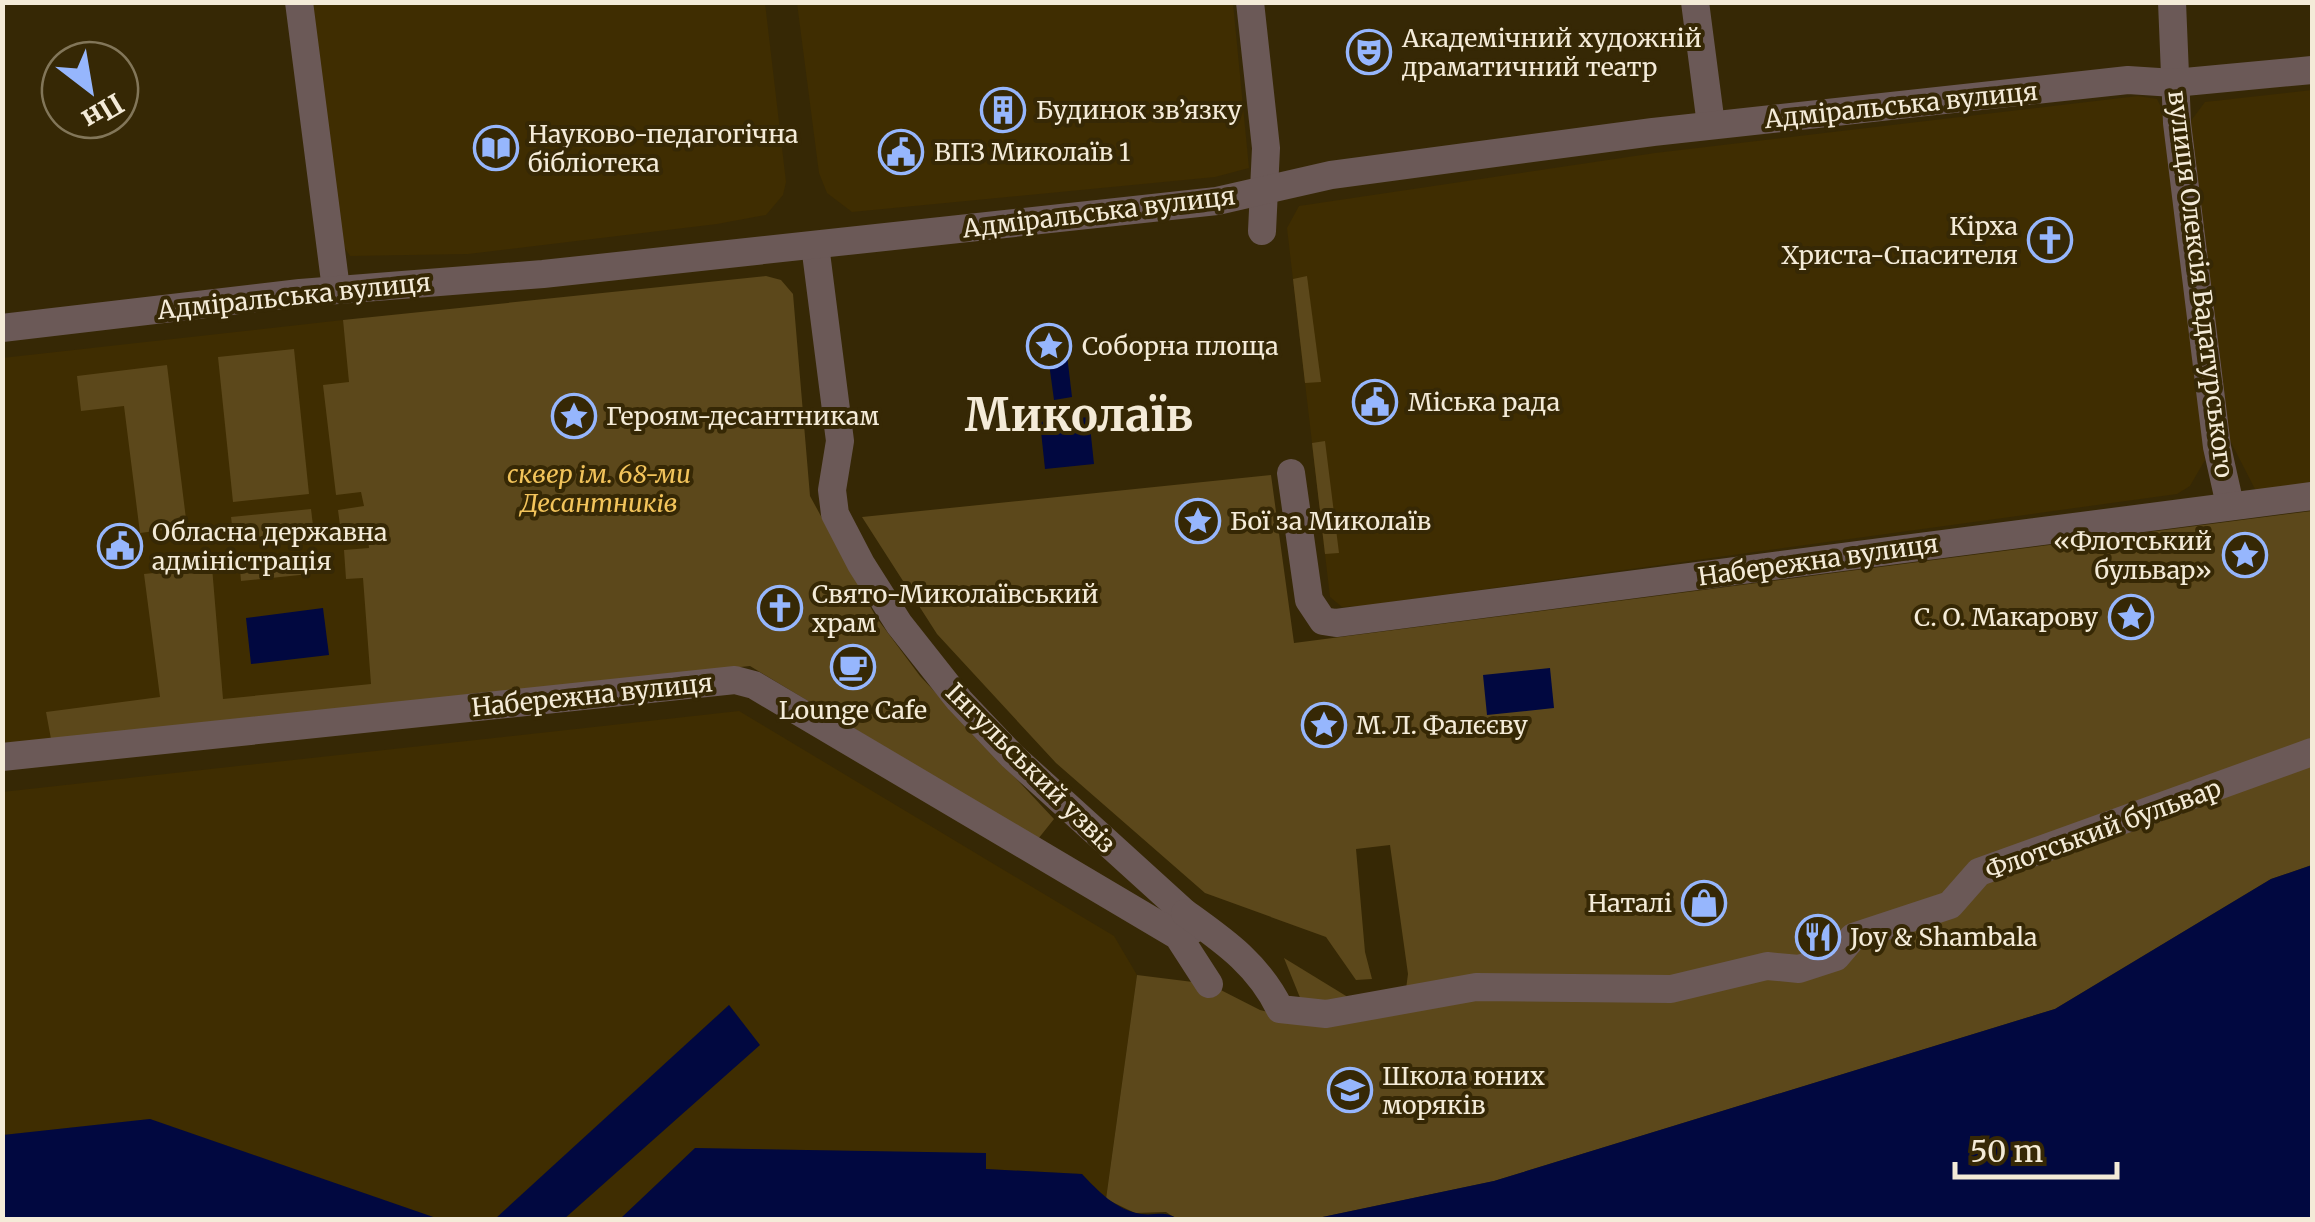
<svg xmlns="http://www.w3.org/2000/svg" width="2315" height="1222" viewBox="0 0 2315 1222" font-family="Merriweather,serif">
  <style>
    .built { fill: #3f2d01 }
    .green { fill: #5c481b }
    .water { fill: #010840 }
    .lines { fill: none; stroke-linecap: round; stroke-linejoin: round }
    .minor { stroke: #6b5957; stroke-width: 28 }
    .labels { text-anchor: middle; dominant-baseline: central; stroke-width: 8; stroke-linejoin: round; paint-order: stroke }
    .poi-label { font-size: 25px; fill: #f4ebd8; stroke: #362805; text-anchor: start }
    .street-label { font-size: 25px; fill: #f4ebd8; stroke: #362805 }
    .park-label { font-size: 25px; font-style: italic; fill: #f3c45b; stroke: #362805 }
    .town-label { font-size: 45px; font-weight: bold; fill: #f4ebd8; stroke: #362805 }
  </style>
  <rect width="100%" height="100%" fill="#362805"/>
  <g class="built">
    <polygon points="312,3 765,3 786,182 783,195 766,215 717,224 468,254 350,256 344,247"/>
    <polygon points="797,3 1233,3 1249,168 1215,177 852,212 827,193 819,173"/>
    <polygon points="2312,90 2312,487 2257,493 2219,419 2190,122 2205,102"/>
    <polygon points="2138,96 2157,99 2163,111 2205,460 2190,486 2177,494 1362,606 1342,607 1330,597 1287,228 1299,206 1655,153"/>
    <polygon points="343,320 387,704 3,744 2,358"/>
    <polygon points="739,711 1114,936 1137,975 1106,1199 1082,1174 985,1169 986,1154 696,1148 620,1219 564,1219 759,1045 729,1005 495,1219 439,1219 150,1119 3,1135 2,792"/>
  </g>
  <g class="green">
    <polygon points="766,276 781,280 793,294 810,496 876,617 920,676 1054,819 1038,839 750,666 51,739 46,712 160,697 144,574 212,567 223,699 371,684 363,578 346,579 344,550 369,548 367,531 341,533 338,510 364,506 361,492 336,495 323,385 349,382 343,320"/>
    <polygon points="1307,276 1321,382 1305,383 1293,279"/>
    <polygon points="294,349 309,494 233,502 218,357"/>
    <polygon points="167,365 187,527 140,533 124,406 81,411 77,376"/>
    <polygon points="1325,441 1339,553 1325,554 1312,443"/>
    <polygon points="1271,475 1294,643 2312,511 2312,865 2271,879 2055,1009 1494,1181 1313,1219 1178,1220 1166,1212 1135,1213 1106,1199 1137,975 1209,984 1260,1010 1309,1022 1404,1004 1408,974 1390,845 1356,849 1365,952 1372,979 1356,980 1326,937 1205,893 1056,763 937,634 862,517"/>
    <polygon points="311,509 314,534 234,542 231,517"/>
    <polygon points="316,551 319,573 241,581 239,558"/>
    <polygon points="1284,958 1351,999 1303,1005"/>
  </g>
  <g class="water">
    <polygon points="1065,338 1072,397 1054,400 1046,341"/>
    <polygon points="1089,417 1094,464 1045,469 1040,422"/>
    <polygon points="323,608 329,655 251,664 246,618"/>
    <polygon points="1550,668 1554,708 1487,715 1483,675"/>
    <polygon points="2312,865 2312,1219 1313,1219 1494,1181 2055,1009 2271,879"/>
    <polygon points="729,1005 760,1045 564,1219 495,1219"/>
    <polygon points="150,1119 439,1219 3,1219 3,1135"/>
    <path d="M695,1148L986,1153V1169L1082,1174C1098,1191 1116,1210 1141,1214C1157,1216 1163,1210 1178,1219H620Z"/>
  </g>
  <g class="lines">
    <g class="minor">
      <polyline points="299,2 336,289"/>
      <polyline points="1250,2 1266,148 1262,231"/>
      <polyline points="1695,2 1711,125"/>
      <polyline points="2172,2 2177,123 2217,447 2230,505"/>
      <polyline points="815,245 840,441 832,490 835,514 861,564 899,624 959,700 1012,756 1185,913 1192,930"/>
      <polyline points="2,328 300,293 543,274 1217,201 1331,175 1653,132 2128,80 2174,83 2312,70"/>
      <polyline points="1291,473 1309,600 1323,621 1336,623 2312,496"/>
      <polyline points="2,757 735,680 754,685 1178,936 1209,984"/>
      <path d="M1185,913C1224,941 1258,964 1280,1009L1326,1014L1476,987L1671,989L1767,966L1799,969L1836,957L1853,937L1950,905L1979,872L2312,752"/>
    </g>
  </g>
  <defs>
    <symbol id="theatre-ring" viewBox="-11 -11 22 22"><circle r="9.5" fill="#362805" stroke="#96b6fd" stroke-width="1.5"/><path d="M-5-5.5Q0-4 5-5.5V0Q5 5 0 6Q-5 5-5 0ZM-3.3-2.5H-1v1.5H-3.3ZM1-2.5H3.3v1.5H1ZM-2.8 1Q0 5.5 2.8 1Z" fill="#96b6fd"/></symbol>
    <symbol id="building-ring" viewBox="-11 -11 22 22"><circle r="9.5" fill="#362805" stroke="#96b6fd" stroke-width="1.5"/><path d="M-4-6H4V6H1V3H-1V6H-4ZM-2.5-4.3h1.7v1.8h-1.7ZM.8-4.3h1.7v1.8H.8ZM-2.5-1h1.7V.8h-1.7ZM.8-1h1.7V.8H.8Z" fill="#96b6fd"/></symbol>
    <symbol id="library-ring" viewBox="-11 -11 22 22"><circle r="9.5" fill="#362805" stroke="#96b6fd" stroke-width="1.5"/><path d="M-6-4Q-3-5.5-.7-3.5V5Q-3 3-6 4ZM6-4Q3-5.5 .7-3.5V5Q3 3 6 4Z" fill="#96b6fd"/></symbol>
    <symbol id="civic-ring" viewBox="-11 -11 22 22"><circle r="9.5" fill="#362805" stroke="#96b6fd" stroke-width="1.5"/><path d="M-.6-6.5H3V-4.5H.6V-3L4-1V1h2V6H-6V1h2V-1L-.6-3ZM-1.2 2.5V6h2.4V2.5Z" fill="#96b6fd"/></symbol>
    <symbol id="church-ring" viewBox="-11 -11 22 22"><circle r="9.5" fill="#362805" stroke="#96b6fd" stroke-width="1.5"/><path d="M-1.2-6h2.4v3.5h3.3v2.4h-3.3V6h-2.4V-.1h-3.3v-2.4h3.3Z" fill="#96b6fd"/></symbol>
    <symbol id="sight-ring" viewBox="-11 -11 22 22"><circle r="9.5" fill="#362805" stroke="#96b6fd" stroke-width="1.5"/><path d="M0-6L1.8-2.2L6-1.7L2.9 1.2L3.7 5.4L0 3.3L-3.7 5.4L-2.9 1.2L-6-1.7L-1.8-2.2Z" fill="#96b6fd"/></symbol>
    <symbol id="cafe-ring" viewBox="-11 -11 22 22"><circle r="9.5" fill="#362805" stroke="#96b6fd" stroke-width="1.5"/><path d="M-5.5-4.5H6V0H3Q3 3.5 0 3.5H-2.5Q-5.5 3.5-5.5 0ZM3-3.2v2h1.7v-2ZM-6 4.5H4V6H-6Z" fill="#96b6fd"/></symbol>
    <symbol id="shop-ring" viewBox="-11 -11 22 22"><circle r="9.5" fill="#362805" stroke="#96b6fd" stroke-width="1.5"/><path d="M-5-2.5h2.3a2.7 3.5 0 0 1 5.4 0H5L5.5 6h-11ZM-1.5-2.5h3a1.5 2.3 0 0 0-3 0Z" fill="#96b6fd"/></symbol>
    <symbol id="restaurant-ring" viewBox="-11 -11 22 22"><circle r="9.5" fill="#362805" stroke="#96b6fd" stroke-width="1.5"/><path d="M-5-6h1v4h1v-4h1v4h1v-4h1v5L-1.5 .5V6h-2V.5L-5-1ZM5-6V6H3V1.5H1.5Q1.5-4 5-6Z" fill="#96b6fd"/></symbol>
    <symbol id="school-ring" viewBox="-11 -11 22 22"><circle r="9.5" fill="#362805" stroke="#96b6fd" stroke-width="1.5"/><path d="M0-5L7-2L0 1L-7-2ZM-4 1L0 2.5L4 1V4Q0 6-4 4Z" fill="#96b6fd"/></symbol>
  </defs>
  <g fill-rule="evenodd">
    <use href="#theatre-ring" x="1344" y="27" width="50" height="50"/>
    <use href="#building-ring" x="978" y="85" width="50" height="50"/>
    <use href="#library-ring" x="471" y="123" width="50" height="50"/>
    <use href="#civic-ring" x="876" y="127" width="50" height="50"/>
    <use href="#church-ring" x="2025" y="215" width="50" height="50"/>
    <use href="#sight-ring" x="1024" y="321" width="50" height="50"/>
    <use href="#civic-ring" x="1350" y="377" width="50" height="50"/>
    <use href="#sight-ring" x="549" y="391" width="50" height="50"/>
    <use href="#sight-ring" x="1173" y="496" width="50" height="50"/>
    <use href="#civic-ring" x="95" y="521" width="50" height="50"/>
    <use href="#sight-ring" x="2220" y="530" width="50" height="50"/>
    <use href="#church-ring" x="755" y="583" width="50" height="50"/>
    <use href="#sight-ring" x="2106" y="592" width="50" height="50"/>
    <use href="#cafe-ring" x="828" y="642" width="50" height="50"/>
    <use href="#sight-ring" x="1299" y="700" width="50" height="50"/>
    <use href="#shop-ring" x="1679" y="878" width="50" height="50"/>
    <use href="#restaurant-ring" x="1793" y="912" width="50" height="50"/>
    <use href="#school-ring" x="1325" y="1065" width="50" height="50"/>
  </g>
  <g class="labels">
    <g class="poi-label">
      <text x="1402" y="38">Академічний художній<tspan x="1402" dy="29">драматичний театр</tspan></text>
      <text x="1036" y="110">Будинок зв’язку</text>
      <text x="528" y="134">Науково-педагогічна<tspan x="528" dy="29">бібліотека</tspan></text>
      <text x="934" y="152">ВПЗ Миколаїв 1</text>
      <text x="2018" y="226" text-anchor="end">Кірха<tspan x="2018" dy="29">Христа-Спасителя</tspan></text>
      <text x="1082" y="346">Соборна площа</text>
      <text x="1408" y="402">Міська рада</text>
      <text x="606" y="416">Героям-десантникам</text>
      <text x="1230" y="521">Бої за Миколаїв</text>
      <text x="152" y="532">Обласна державна<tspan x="152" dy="29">адміністрація</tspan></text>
      <text x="2212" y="541" text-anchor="end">«Флотський<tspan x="2212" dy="29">бульвар»</tspan></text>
      <text x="812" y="594">Свято-Миколаївський<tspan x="812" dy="29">храм</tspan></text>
      <text x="2098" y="617" text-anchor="end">С. О. Макарову</text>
      <text x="853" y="710" text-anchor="middle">Lounge Cafe</text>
      <text x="1356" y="725">М. Л. Фалєєву</text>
      <text x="1672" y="903" text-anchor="end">Наталі</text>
      <text x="1850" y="937">Joy &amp; Shambala</text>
      <text x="1382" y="1076">Школа юних<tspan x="1382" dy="29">моряків</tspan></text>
    </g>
    <g class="street-label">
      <text transform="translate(1901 105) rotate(-6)">Адміральська вулиця</text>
      <text transform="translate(1099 212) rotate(-7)">Адміральська вулиця</text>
      <text transform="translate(2201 284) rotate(83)">вулиця Олексія Вадатурського</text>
      <text transform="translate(294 296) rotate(-6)">Адміральська вулиця</text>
      <text transform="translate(1818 560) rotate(-8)">Набережна вулиця</text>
      <text transform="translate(592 695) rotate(-6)">Набережна вулиця</text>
      <text transform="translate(1031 768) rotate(45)">Інгульський узвіз</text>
      <text transform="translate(2103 829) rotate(-20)">Флотський бульвар</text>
    </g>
    <g class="park-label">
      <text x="599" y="474">сквер ім. 68-ми<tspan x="599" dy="29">Десантників</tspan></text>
    </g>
    <g class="town-label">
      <text x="1079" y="415">Миколаїв</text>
    </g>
  </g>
  <rect width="2315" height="1222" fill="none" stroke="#f4ebd8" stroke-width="10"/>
  <g transform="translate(90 90) rotate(149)"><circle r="48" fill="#362805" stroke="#827659" stroke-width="2.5"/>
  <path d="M0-8L18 38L0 25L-18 38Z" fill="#96b6fd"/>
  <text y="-15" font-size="28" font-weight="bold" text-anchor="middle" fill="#f4ebd8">Пн</text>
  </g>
  <path d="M1955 1162v15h162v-15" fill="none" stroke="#f4ebd8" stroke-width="5"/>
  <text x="1970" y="1162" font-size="30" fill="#f4ebd8" stroke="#362805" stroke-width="8" paint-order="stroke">50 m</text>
</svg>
